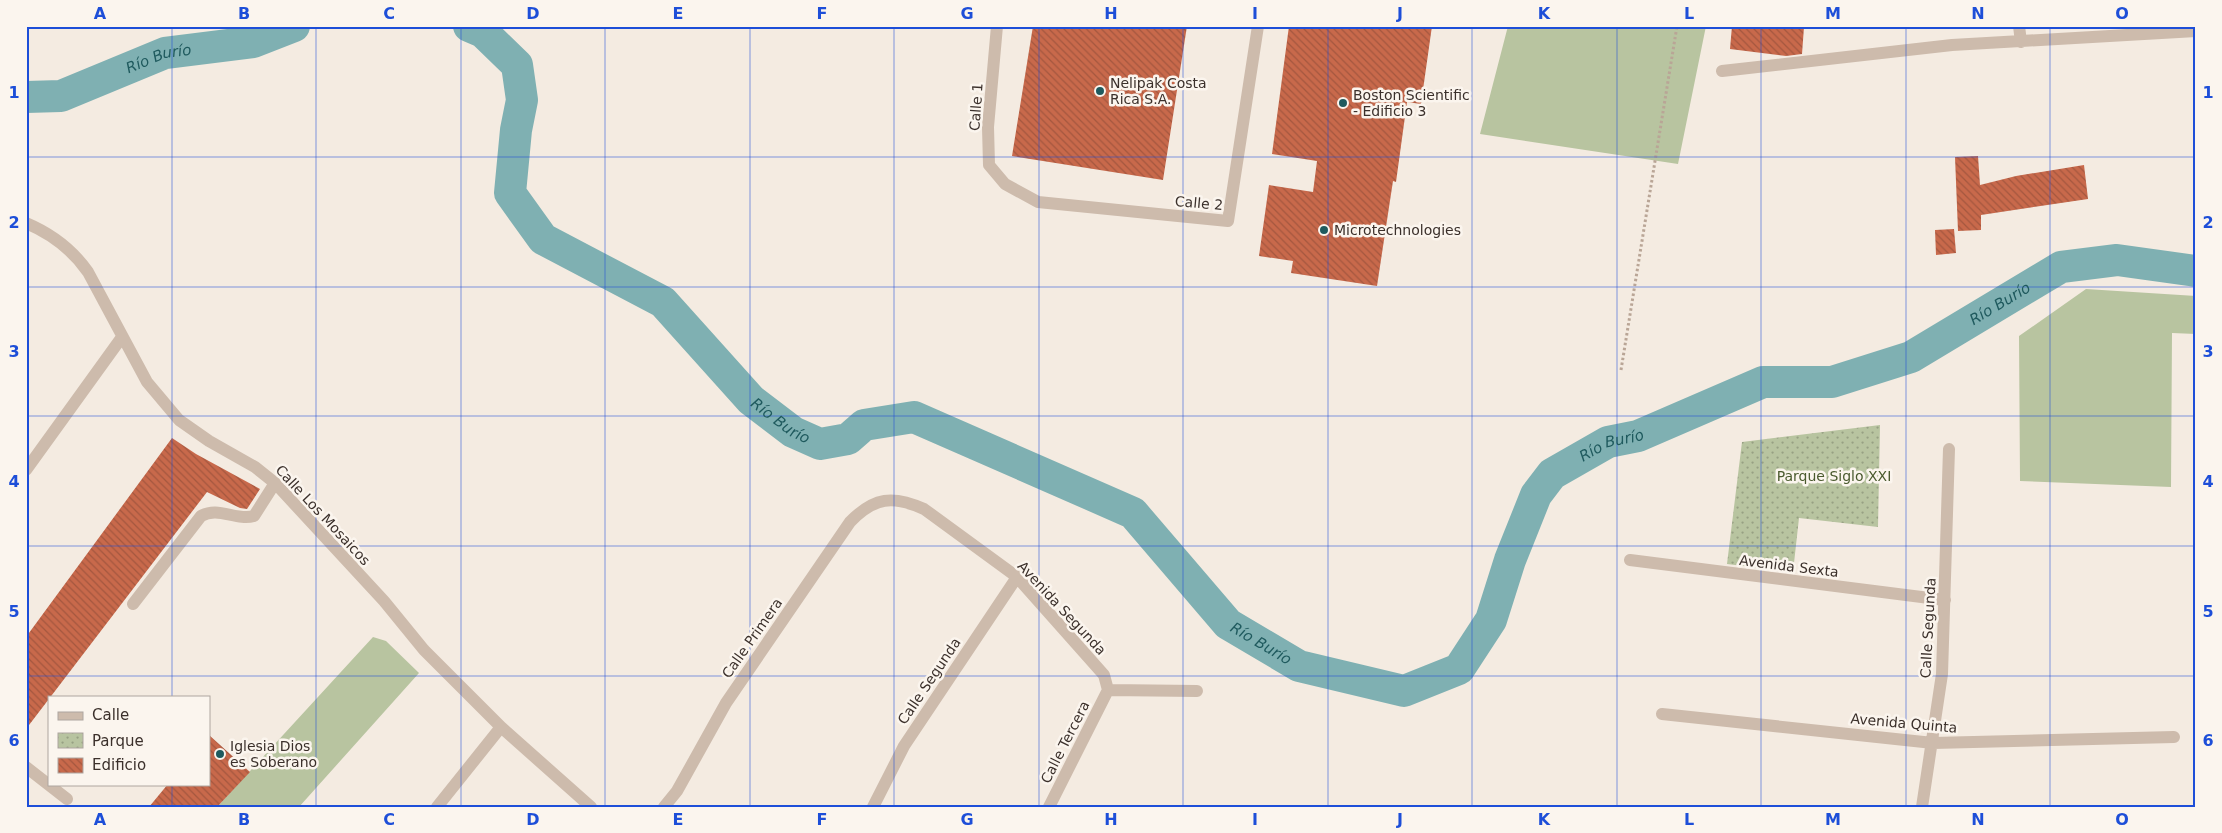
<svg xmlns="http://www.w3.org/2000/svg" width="2222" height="833" viewBox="0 0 2222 833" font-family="'DejaVu Sans',sans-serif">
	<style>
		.grass { fill: #b8c4a0 }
		.park { fill: url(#park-dots) }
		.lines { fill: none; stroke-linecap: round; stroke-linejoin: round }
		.river { stroke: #7fb0b2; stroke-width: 32 }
		.building { fill: url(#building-back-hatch) }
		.path { stroke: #b9a596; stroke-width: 3; stroke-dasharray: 2.5 2.5; stroke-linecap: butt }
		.minor { stroke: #cdbbac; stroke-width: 12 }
		.grid { fill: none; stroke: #1d4ed8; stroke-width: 1; stroke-opacity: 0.55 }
		.poi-dot { fill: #1f5a5e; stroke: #fbf5ee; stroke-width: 2 }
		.labels { text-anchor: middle; stroke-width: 5; stroke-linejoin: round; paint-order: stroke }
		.poi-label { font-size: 14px; fill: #3b302b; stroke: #fbf5ee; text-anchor: start }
		.street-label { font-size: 14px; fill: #3b302b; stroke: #fbf5ee }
		.park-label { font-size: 14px; fill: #4a5a2e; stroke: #fbf5ee }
		.water-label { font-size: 15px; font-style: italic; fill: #1f5a5e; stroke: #fbf5ee }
		.neatline { fill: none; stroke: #1d4ed8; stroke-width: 2 }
		.grid-label { font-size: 16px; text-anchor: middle; font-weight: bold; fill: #1d4ed8 }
	</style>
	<defs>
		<pattern id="park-dots" width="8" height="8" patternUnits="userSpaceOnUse" patternTransform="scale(1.25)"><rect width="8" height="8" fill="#b8c4a0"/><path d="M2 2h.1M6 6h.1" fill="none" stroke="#97a083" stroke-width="1.8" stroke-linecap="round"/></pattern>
		<pattern id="building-back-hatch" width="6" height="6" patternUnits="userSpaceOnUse" patternTransform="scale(1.25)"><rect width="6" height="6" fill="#c8694b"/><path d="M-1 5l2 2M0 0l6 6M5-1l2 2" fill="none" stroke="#a4573f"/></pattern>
	</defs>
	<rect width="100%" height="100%" fill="#f4ebe1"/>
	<path class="grass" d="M1508,26H1706L1678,164L1480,134Z
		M2086,289L2196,296V334L2172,333L2171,487L2020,481L2019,336Z
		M373,637L386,641L419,673L299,807H217Z"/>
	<path class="park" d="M1880,425L1878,527L1799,518L1793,572L1727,564L1742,442Z"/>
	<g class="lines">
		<g class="river">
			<path id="s1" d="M469,26L483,32L517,65L522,100L516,130L510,193L543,239L663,302L751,400L793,432L820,444L848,439L864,425L914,417L1133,513L1228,624L1299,666L1404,691L1459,669L1491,620L1510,560L1536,495L1552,474L1608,442L1638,436L1763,382H1832L1911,357L2061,267L2117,260L2196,271"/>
			<path id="s2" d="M26,97L61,96L165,53L253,42L294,26"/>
		</g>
	</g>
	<path class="building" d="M1033,26H1187L1163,180L1012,156Z
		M1289,26H1432L1421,104L1407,102L1396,182L1393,181L1377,286L1291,273L1293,261L1259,256L1269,185L1313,192L1317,161L1272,154Z
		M1732,26L1804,27L1802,54L1786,56L1730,49Z
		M1978,156L1980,185L2016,176L2084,165L2088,199L1981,215V230L1958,231L1955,157Z
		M1954,229L1956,253L1936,255L1935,230Z
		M172,438L196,454L260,489L247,509L240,508L207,492L26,729V637Z
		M209,735L250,772L217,807H149L168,784H209Z"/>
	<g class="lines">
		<path class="path" d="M1621,370L1677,26"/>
		<path class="minor" d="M997,26L988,127L989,165L1005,184L1038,202L1228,221L1258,26
			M2019,26L2021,42
			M1722,71L1952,45L2196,31
			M26,223C52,234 72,249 88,272L147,382L179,420L209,441L255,467L275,483L384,601L424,650L501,727L591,807
			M26,470L122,337
			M1630,560L1945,600
			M133,604L201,516C218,506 236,521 254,516L275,483
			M1108,690L1197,691
			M1662,714L1933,743L2174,737
			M26,767L67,799
			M437,807L501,727
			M664,807L677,791L726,703L850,522C874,497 893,495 924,509L1017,577L1104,675L1108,690
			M873,807L904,746L1017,577
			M1049,807L1108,690
			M1922,807L1942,674L1949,449"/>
	</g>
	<path class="grid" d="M172,26V697M316,26V807M461,26V807M605,26V807M750,26V807M894,26V807M1039,26V807M1183,26V807M1328,26V807M1472,26V807M1617,26V807M1761,26V807M1906,26V807M2050,26V807M26,157H2196M26,287H2196M26,416H2196M26,546H2196M26,676H2196M172,784V807"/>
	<g class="poi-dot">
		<circle cx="1100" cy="91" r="5"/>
		<circle cx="1343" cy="103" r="5"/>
		<circle cx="1324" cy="230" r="5"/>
		<circle cx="220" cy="754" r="5"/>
	</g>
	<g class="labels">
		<g class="poi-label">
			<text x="1110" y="88">Nelipak Costa<tspan x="1110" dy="16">Rica S.A.</tspan></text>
			<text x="1353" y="100">Boston Scientific<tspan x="1353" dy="16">- Edificio 3</tspan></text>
			<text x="1334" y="235">Microtechnologies</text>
			<text x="230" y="751">Iglesia Dios<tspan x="230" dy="16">es Soberano</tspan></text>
		</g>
		<g class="street-label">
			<text transform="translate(976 107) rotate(-86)" y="5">Calle 1</text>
			<text transform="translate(1199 203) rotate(5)" y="5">Calle 2</text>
			<text transform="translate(323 515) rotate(47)" y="5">Calle Los Mosaicos</text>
			<text transform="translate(1789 566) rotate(7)" y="5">Avenida Sexta</text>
			<text transform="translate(1062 608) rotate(47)" y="5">Avenida Segunda</text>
			<text transform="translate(1928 628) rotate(-87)" y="5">Calle Segunda</text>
			<text transform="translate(752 638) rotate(-55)" y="5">Calle Primera</text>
			<text transform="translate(929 681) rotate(-56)" y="5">Calle Segunda</text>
			<text transform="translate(1904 723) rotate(5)" y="5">Avenida Quinta</text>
			<text transform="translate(1065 742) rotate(-63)" y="5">Calle Tercera</text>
		</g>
		<g class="park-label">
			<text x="1834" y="481">Parque Siglo XXI</text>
		</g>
		<g class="water-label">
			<text dy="5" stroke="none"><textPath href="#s2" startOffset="140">Río Burío</textPath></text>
			<text dy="5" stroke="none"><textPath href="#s1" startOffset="2038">Río Burío</textPath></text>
			<text dy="5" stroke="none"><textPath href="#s1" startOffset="552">Río Burío</textPath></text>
			<text dy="5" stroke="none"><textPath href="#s1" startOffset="1618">Río Burío</textPath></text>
			<text dy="5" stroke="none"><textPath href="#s1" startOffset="1122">Río Burío</textPath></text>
		</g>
	</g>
	<rect width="2222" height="833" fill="none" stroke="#fbf5ee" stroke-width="55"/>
	<rect x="48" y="696" width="162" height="90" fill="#fbf5ee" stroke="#aea6a0"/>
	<rect x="58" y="712" width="25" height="8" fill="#cdbbac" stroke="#aea6a0"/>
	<text x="92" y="720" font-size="15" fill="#3b302b">Calle</text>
	<rect x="58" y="733" width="25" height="15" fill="url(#park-dots)" stroke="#aea6a0"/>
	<text x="92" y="746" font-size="15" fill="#3b302b">Parque</text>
	<rect x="58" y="758" width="25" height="15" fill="url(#building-back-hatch)" stroke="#aea6a0"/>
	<text x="92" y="770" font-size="15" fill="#3b302b">Edificio</text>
	<rect x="28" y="28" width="2166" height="778" class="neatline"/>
	<g class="grid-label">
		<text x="100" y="19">A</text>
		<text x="244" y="19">B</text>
		<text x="389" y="19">C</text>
		<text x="533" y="19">D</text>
		<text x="678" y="19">E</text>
		<text x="822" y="19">F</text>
		<text x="967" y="19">G</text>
		<text x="1111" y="19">H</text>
		<text x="1255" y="19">I</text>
		<text x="1400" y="19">J</text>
		<text x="1544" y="19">K</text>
		<text x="1689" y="19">L</text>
		<text x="1833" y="19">M</text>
		<text x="1978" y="19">N</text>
		<text x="2122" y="19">O</text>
		<text x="14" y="98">1</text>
		<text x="2208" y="98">1</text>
		<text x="14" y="228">2</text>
		<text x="2208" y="228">2</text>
		<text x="14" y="357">3</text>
		<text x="2208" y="357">3</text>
		<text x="14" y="487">4</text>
		<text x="2208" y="487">4</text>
		<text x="14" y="617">5</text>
		<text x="2208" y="617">5</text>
		<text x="14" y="746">6</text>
		<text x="2208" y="746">6</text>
		<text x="100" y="825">A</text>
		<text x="244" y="825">B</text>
		<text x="389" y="825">C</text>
		<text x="533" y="825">D</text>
		<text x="678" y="825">E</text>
		<text x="822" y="825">F</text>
		<text x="967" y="825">G</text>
		<text x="1111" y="825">H</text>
		<text x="1255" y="825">I</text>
		<text x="1400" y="825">J</text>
		<text x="1544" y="825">K</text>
		<text x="1689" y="825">L</text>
		<text x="1833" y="825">M</text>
		<text x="1978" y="825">N</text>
		<text x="2122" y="825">O</text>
	</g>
</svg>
